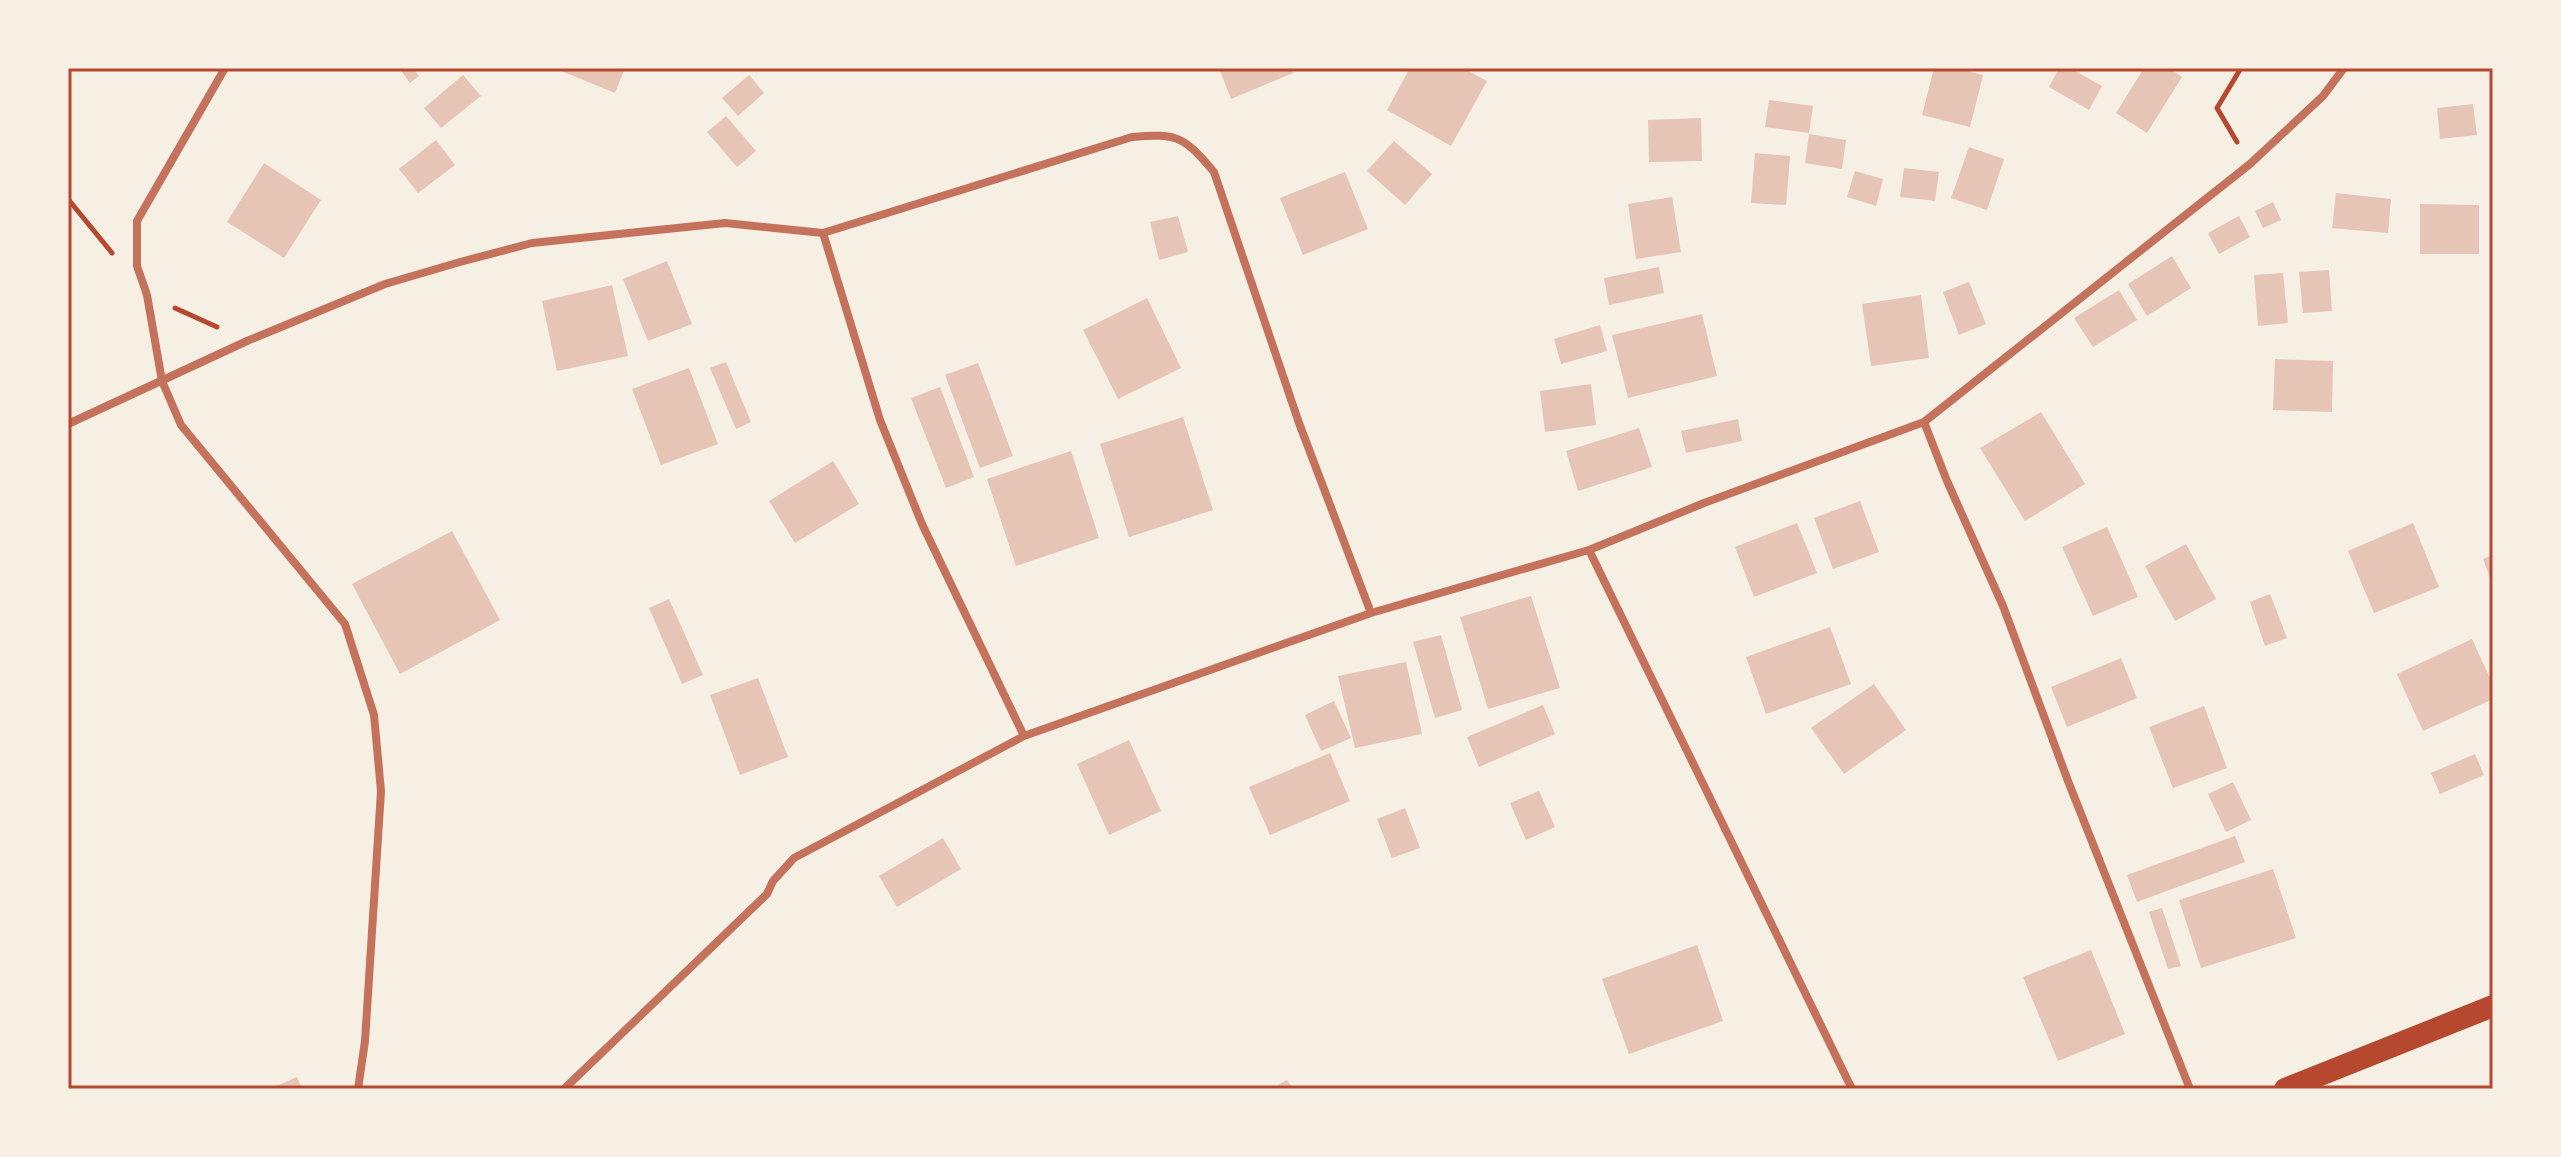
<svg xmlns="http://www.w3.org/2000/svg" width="2561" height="1157" viewBox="0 0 2561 1157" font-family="'DejaVu Sans',sans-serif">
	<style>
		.building { fill: #e6c5b7 }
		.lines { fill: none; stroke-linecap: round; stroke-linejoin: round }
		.path { stroke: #b5482f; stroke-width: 5 }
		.minor { stroke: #c5725c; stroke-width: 8 }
		.trunk { stroke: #b5482f; stroke-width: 22 }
		.neatline { fill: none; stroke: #b5482f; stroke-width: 3 }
	</style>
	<rect width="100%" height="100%" fill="#f6efe4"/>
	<path class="building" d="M399,68H413L419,76L410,83Z
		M554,68H625L615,93Z
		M1219,68H1291L1293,73L1231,99Z
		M1410,68H1463L1487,81L1451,146L1387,110Z
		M1934,68H1955L1983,75L1970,127L1922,115Z
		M2059,68H2070L2102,86L2089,110L2049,87Z
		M2144,68H2169L2182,77L2147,133L2116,113Z
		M463,75L481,96L441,128L424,108Z
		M749,75L764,93L738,116L722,98Z
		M1769,100L1813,106L1809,133L1765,127Z
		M2473,104L2477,135L2440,139L2437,108Z
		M726,116L756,151L737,167L707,132Z
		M1701,118L1702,161L1649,162L1648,120Z
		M1809,134L1846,140L1842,169L1805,163Z
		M436,140L455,165L418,193L399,169Z
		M1394,141L1432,174L1405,205L1367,171Z
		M1969,147L2004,159L1987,210L1951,198Z
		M1755,153L1790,156L1786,205L1751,203Z
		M264,163L321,200L284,258L227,222Z
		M1904,168L1939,172L1935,201L1900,197Z
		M1855,171L1883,179L1876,206L1847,197Z
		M1345,172L1368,229L1303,255L1280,198Z
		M2336,193L2391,199L2388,233L2332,228Z
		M1672,197L1681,252L1636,259L1628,204Z
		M2273,202L2281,220L2263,228L2255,211Z
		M2420,204L2479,205V254H2420Z
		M1178,216L1188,252L1159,260L1150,222Z
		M2239,216L2250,237L2219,254L2208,233Z
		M2172,256L2191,288L2147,316L2128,284Z
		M667,261L692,324L648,341L623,279Z
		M1659,267L1664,293L1609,305L1604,278Z
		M2329,270L2332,311L2303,313L2299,272Z
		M2283,273L2288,323L2258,326L2254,275Z
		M1969,282L1986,324L1959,335L1943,292Z
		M612,285L628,356L557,371L542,301Z
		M2119,290L2137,320L2093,347L2074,318Z
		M1921,295L1929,358L1871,366L1862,304Z
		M1147,298L1181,368L1118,399L1083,330Z
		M1702,314L1717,376L1628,398L1612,335Z
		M1600,325L1607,351L1561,364L1554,339Z
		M2275,359L2333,361L2332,412L2273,410Z
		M726,362L751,422L736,429L710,368Z
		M978,363L1013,456L980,468L945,375Z
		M689,368L718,444L661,465L632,389Z
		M1591,384L1596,425L1545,432L1540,391Z
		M940,387L974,477L946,488L911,398Z
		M2041,412L2085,484L2025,521L1980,448Z
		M1183,417L1213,510L1129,537L1100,444Z
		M1738,419L1742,441L1686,453L1681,431Z
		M1639,428L1652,467L1578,491L1566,451Z
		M1071,451L1099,538L1016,566L987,479Z
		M833,461L859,504L795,543L769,501Z
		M1860,501L1879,552L1833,569L1814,518Z
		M1797,523L1817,573L1754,597L1735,547Z
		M2413,523L2439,587L2374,613L2348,551Z
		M2107,527L2138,597L2093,616L2062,547Z
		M452,531L500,620L400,674L352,584Z
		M2186,544L2216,599L2175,621L2145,566Z
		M2493,555V586L2483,559Z
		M2270,594L2287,638L2265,646L2250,602Z
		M1531,596L1560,688L1488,709L1460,617Z
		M669,599L703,675L682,684L649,608Z
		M1830,627L1851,684L1766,714L1746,657Z
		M1441,635L1462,710L1435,718L1413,642Z
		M2472,639L2493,685V699L2423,731L2397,674Z
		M2121,658L2137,698L2067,727L2051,687Z
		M1406,662L1422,734L1355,748L1338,676Z
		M758,678L788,757L740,775L710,695Z
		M1874,684L1906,730L1844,774L1811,728Z
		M1334,701L1351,738L1321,751L1305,715Z
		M1543,705L1555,734L1479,767L1467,737Z
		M2204,706L2227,768L2173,788L2149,727Z
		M1129,740L1161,811L1109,835L1077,764Z
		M1330,753L1350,801L1270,835L1249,787Z
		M2475,754L2484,775L2440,794L2431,773Z
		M2233,782L2251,820L2226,832L2208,794Z
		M1539,791L1555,827L1526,840L1510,803Z
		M1405,808L1420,848L1392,858L1377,819Z
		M2235,836L2245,862L2137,902L2127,875Z
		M943,838L961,869L897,907L879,876Z
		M2273,869L2296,938L2201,968L2179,900Z
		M2162,908L2181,966L2168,969L2149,912Z
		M1697,945L1723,1021L1629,1054L1602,979Z
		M2091,950L2125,1034L2058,1061L2023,977Z
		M297,1077L302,1089H270Z
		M1287,1080L1293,1089H1271Z"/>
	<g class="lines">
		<path class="path" d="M2237,142L2217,108L2241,68
			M68,199L112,253
			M175,308L217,327"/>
		<path class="minor" d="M225,68L137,221V266L147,295L162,381L181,425L345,624L374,715L381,791L365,1041L358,1089
			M823,233L880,420L922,524L1024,736L1371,613
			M1924,422L2250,164L2323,96L2344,68
			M68,424L247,341L385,284L460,262L532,243L725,223L823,233L1132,137C1179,133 1184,137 1214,172L1299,423L1371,613L1589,550L1852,1089
			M1589,550L1704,503L1924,422L1947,481L2003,606L2068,781L2190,1089
			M564,1089L767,894L773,881L794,858L1024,736"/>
		<path class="trunk" d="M2285,1089L2493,1006"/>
	</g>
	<rect width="2561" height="1157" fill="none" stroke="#f6efe4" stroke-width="140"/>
	<rect x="70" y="70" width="2421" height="1017" class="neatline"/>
</svg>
